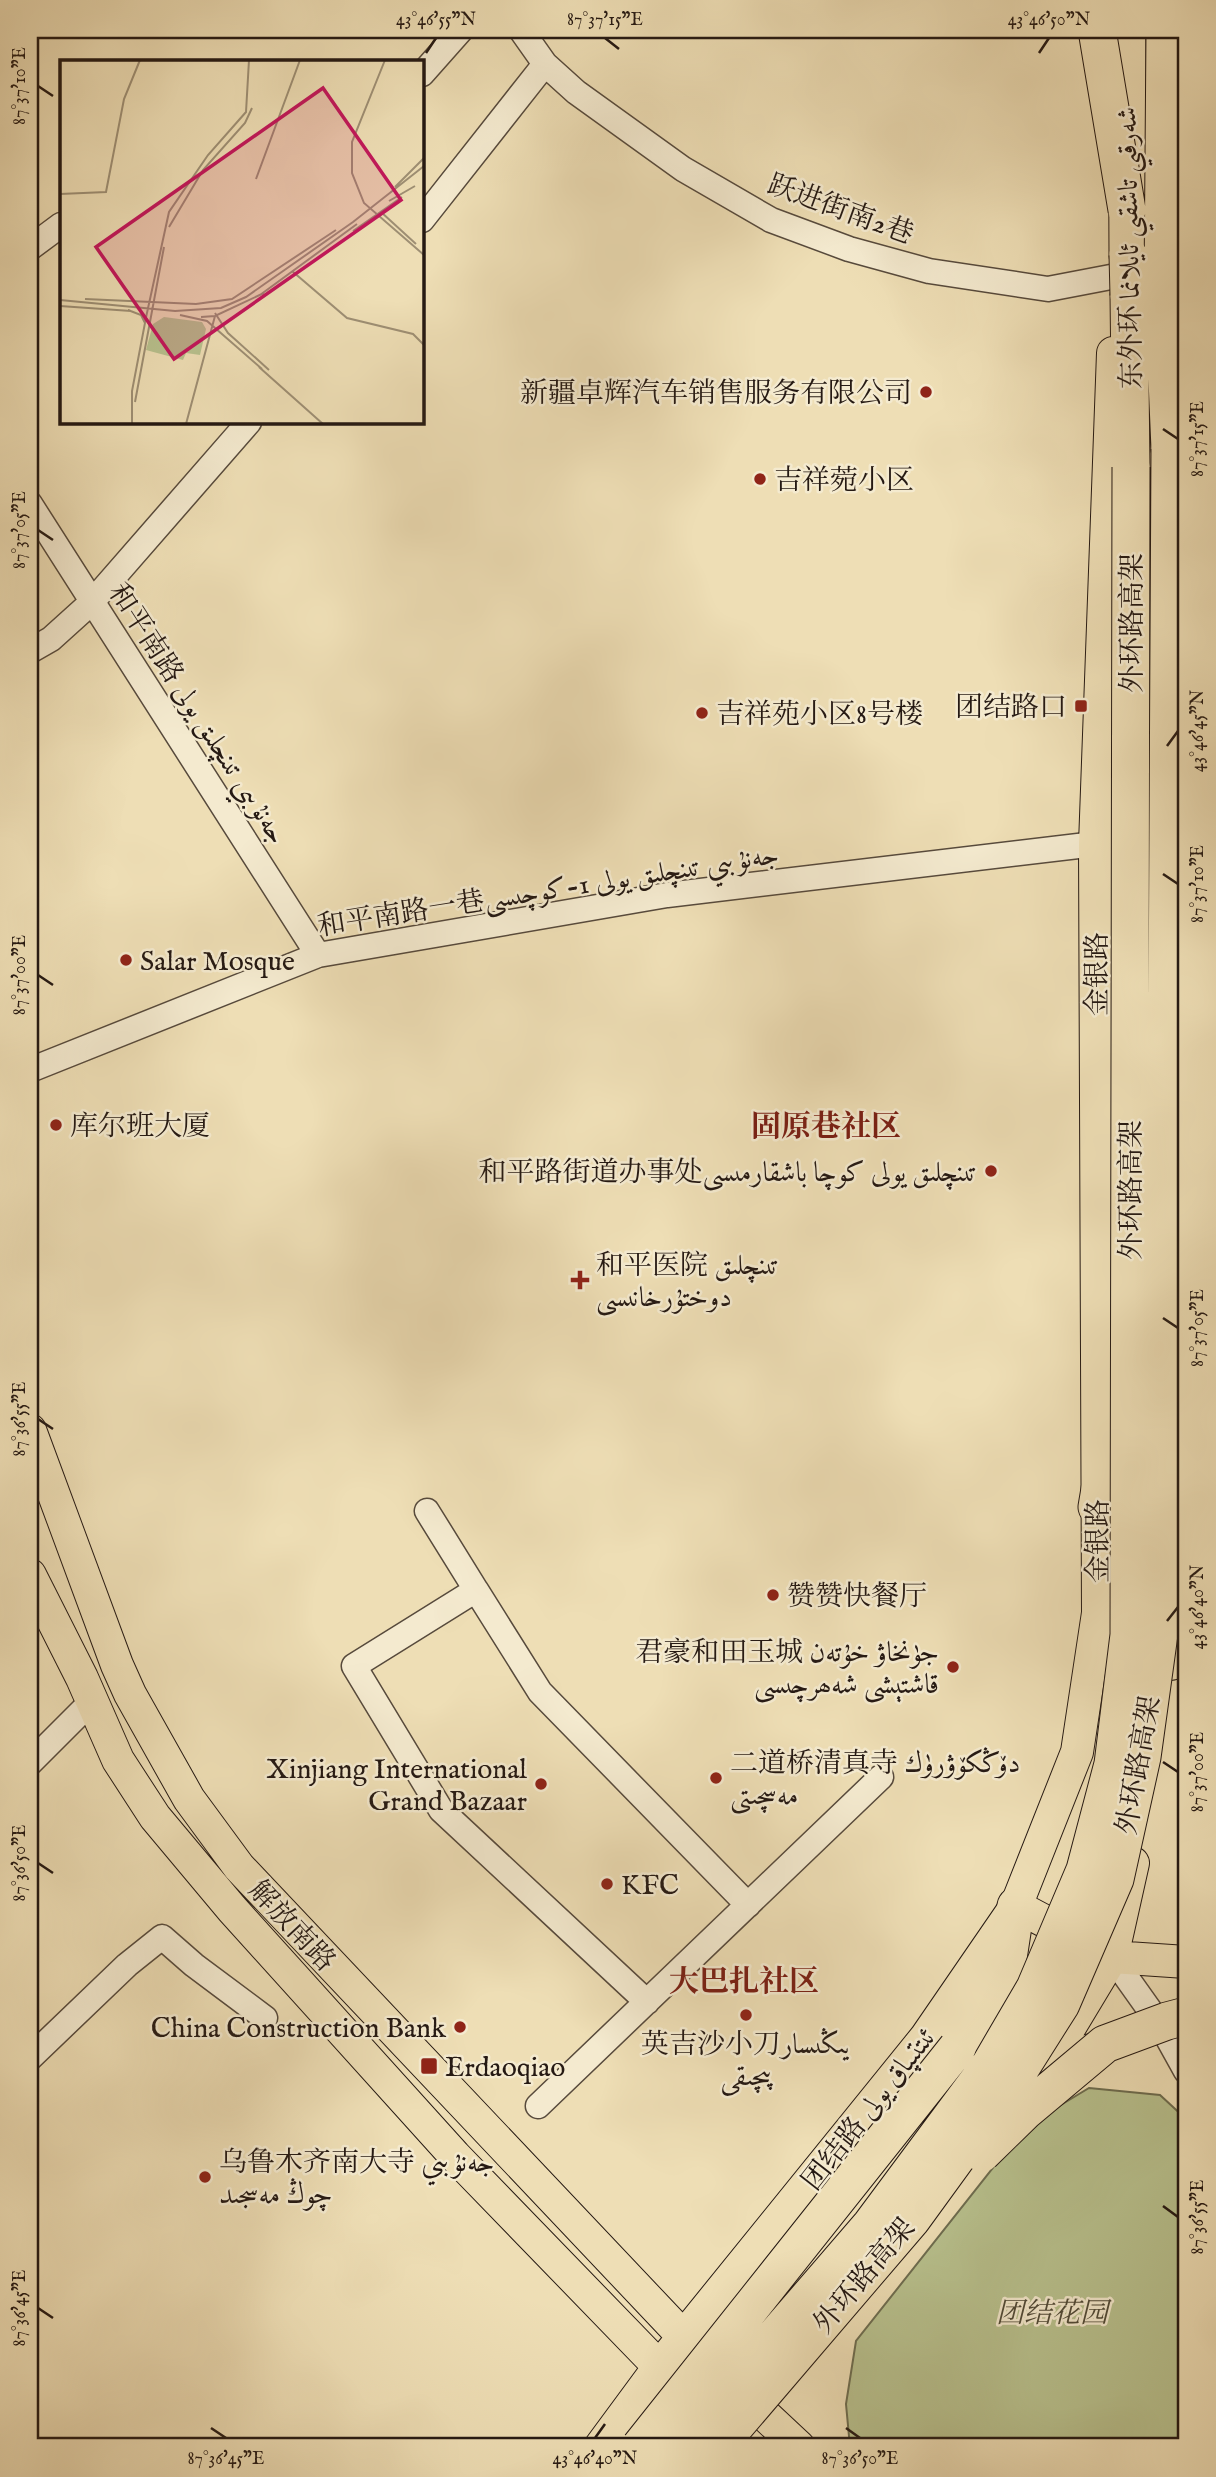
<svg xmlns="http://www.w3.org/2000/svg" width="1216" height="2477" viewBox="0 0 1216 2477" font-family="'IM FELL English',Amiri,'Noto Serif SC',serif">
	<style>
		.green { fill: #b8c18e; stroke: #6e6d50; stroke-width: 2 }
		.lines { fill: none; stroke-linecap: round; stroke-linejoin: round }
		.minor-casing { stroke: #574a3c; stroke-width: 27 }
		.major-casing { stroke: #251913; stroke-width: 34 }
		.highway-casing { stroke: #251913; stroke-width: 39 }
		.minor { stroke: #f4eacf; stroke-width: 24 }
		.major { stroke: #eedeb5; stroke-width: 32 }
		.highway { stroke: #eedeb5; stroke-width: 37 }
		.highway-bridge-casing { stroke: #251913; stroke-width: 39; stroke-linecap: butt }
		.highway-bridge { stroke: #eedeb5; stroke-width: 37 }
		.ticks { fill: none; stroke: #251913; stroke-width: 2.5 }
		.poi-dot { fill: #8f2418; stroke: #f4eacf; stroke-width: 2.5 }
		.labels { text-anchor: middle; stroke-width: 5; stroke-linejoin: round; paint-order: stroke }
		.street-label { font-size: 28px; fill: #251913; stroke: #f4eacf }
		.poi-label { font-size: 28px; fill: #251913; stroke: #f4eacf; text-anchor: start }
		.park-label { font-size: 28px; font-style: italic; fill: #514b38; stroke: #f4eacf }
		.neighbourhood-label { font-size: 30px; font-weight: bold; fill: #7a1f14; stroke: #f4eacf }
		.inset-road { fill: none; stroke: #9e8f74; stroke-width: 2 }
		.view { fill: #c2185b; fill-opacity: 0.15; stroke: #c2185b; stroke-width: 3.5 }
		.inset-edge { fill: none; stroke: #251913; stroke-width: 3.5 }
		.neatline { fill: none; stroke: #251913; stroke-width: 2.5 }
		.ticks-label { font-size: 18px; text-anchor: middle; fill: #251913 }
	</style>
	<rect width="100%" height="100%" fill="#eedeb5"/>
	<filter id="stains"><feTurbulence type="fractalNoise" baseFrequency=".00286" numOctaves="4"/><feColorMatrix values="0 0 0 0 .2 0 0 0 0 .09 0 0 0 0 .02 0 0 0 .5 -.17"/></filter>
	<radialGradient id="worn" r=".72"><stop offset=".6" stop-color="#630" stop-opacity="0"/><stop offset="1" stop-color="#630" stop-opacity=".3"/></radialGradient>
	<path class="green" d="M1089,2088L1160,2095L1186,2119V2447H850L846,2404L856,2341L1026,2126Z"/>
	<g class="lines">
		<g class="minor-casing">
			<path id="minor" d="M521,30L545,64L576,92L683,169L771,220L849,249L929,271L1048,289L1116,276L1186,258
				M422,74L461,30
				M422,220L545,64
				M30,248L61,225
				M30,504L318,955
				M30,651L51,639L92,602L249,422
				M30,1070L318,955L667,895L1095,844
				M427,1511L476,1590
				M30,1763L91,1702
				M1112,1957L1161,2026L1186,2071
				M647,2002L441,1810L354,1666L476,1590L540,1692L748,1905
				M30,2058L127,1965L162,1937L194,1965L265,2018
				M538,2106L881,1777"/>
		</g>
		<g class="major-casing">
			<path id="major" d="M30,1430L117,1665L130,1694L189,1799L239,1867L697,2351
				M30,1575L82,1678L118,1760L155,1817L232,1909L455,2156L672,2380
				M1171,1664L1186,1570
				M1016,1906L1112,1957L1186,1962
				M1047,2065L1112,1957L1133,1863
				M1010,2106L1047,2065L1094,2049
				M737,2389L799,2447
				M600,2447L659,2367L926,2037L1016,1906L1077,1752L1098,1613L1095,844L1113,353"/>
		</g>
		<g class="highway-casing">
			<path id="highway" d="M1127,30L1128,255
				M1163,286L1170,449L1175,481
				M1129,295L1131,467
				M1183,1294L1181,1367L1186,1448
				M1097,1507L1108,1442
				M957,2048L1007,1965L1016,1906"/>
		</g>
		<use href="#minor" class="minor"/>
		<use href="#major" class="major"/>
		<use href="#highway" class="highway"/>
		<g class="highway-bridge-casing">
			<path id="highway-bridge" d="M1097,30L1127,210
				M1128,255L1129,295
				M1163,286L1165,30
				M982,2153L1025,2111L1105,2044L1167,2021L1186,2016
				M640,2447L957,2048
				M680,2447L871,2225L990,2065L1035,1988L1085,1870L1113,1764L1129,1635L1131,467
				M717,2447L912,2219L1013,2080L1061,2004L1115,1879L1142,1757L1159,1634L1166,1205L1170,449"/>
		</g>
		<use href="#highway-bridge" class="highway-bridge"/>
	</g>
	<path class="ticks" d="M605,38L619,49M426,53L436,38M1039,53L1049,38M38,86L53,96M1163,429L1178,439M38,530L53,540M1167,746L1178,731M1163,874L1178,884M38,975L53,985M1163,1318L1178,1328M38,1419L53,1429M1167,1621L1178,1607M1163,1762L1178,1772M38,1863L53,1873M1163,2206L1178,2217M38,2308L53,2318M211,2428L226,2438M846,2428L860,2438M595,2438L605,2424"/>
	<g class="poi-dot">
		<circle cx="926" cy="392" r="7"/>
		<circle cx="760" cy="479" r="7"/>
		<rect x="1074" y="699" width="14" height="14" rx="3.5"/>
		<circle cx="702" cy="713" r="7"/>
		<circle cx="126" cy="960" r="7"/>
		<circle cx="56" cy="1125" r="7"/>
		<circle cx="991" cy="1171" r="7"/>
		<path d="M576.5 1269.5h7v7h7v7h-7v7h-7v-7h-7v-7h7z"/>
		<circle cx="773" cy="1595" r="7"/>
		<circle cx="953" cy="1667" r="7"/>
		<circle cx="716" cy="1778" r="7"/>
		<circle cx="541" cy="1784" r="7"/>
		<circle cx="607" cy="1884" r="7"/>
		<circle cx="746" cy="2015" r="7"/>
		<circle cx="460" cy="2027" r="7"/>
		<rect x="420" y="2057" width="18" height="18" rx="3.5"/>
		<circle cx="205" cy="2177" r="7"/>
	</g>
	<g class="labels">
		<g class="street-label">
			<text transform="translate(841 208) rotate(20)" y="10">跃进街南2巷</text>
			<text transform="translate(1128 248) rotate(-91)" y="10">东外环 شەرقىي تاشقىي ئايلانما</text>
			<text transform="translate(1131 623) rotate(-90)" y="10">外环路高架</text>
			<text transform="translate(199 713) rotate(57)" y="10">和平南路 جەنۇبىي تىنچلىق يولى</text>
			<text transform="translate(548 889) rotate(-9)" y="10">和平南路一巷جەنۇبىي تىنچلىق يولى 1-كوچىسى</text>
			<text transform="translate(1096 974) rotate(-90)" y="10">金银路</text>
			<text transform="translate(1130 1190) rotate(-90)" y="10">外环路高架</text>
			<text transform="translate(1097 1541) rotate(-90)" y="10">金银路</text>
			<text transform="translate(1137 1765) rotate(-80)" y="10">外环路高架</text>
			<text transform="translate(293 1925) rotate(47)" y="10">解放南路</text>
			<text transform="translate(868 2108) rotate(-52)" y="10">团结路 ئىتتىپاق يولى</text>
			<text transform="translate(863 2275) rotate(-50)" y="10">外环路高架</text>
		</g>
		<g class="poi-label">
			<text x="912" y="402" text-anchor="end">新疆卓辉汽车销售服务有限公司</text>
			<text x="774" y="489">吉祥菀小区</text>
			<text x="1067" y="716" text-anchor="end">团结路口</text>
			<text x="716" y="723">吉祥苑小区8号楼</text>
			<text x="140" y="970">Salar Mosque</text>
			<text x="70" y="1135">库尔班大厦</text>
			<text x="977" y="1181" text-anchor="end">和平路街道办事处تىنچلىق يولى كوچا باشقارمىسى</text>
			<text x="596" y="1274">和平医院 تىنچلىق<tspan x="596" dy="32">دوختۇرخانىسى</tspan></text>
			<text x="787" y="1605">赞赞快餐厅</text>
			<text x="939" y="1661" text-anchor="end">君豪和田玉城 جۈنخاۋ خۇتەن<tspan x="939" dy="32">قاشتېشى شەھرچىسى</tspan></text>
			<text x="730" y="1772">二道桥清真寺 دۆڭكۆۋرۈك<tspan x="730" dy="32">مەسچىتى</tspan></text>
			<text x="527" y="1778" text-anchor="end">Xinjiang International<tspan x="527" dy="32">Grand Bazaar</tspan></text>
			<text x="621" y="1894">KFC</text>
			<text x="446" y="2037" text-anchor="end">China Construction Bank</text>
			<text x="746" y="2053" text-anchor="middle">英吉沙小刀يىڭىسار<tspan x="746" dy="32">پىچىقى</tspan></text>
			<text x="445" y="2076">Erdaoqiao</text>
			<text x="219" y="2171">乌鲁木齐南大寺 جەنۇبىي<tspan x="219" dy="32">چوڭ مەسجىد</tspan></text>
		</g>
		<g class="park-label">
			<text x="1052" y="2322">团结花园</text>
		</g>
		<g class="neighbourhood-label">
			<text x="826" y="1136">固原巷社区</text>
			<text x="744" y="1991">大巴扎社区</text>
		</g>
	</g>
	<g transform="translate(60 60)">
		<rect width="364" height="364" fill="#eedeb5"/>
		<path d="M104,257L142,262L146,269L140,295L126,293L123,300L86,290L93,264Z" fill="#b8c18e"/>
		<path class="inset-road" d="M325,0L292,82V113L304,143L364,195M196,119L240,0M335,127L364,98M0,134L46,132L64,39L80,0M329,141L355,126M321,152L356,184M109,167L143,110L185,63L192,48M293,171L342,137M232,211L287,258L353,274L364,285M200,235L297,164M25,239L136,244L172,239L276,170M0,240L115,251L161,248L186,237L293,162L364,106M0,246L71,251M68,250L81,255L85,263L72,331V364M155,253L168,273L209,310M120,255L147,261L202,309M141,257L155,256L204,233M85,262L109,152L148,95L186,52L189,0M199,307L263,364M75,342L104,187M126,364L155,256"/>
		<path class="view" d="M263,28L341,140L114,299L36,187Z"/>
		<rect width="364" height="364" class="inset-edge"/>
	</g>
	<rect width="1216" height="2477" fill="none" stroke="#eedeb5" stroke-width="77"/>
	<rect x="38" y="38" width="1140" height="2400" class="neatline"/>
	<g class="ticks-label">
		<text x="436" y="25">43°46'55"N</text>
		<text x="605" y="25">87°37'15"E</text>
		<text x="1049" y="25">43°46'50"N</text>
		<text transform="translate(19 86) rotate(-90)" y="6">87°37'10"E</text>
		<text transform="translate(1197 439) rotate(-90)" y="6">87°37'15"E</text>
		<text transform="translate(19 530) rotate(-90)" y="6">87°37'05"E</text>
		<text transform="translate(1197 731) rotate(-90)" y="6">43°46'45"N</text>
		<text transform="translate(1197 884) rotate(-90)" y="6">87°37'10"E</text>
		<text transform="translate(19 975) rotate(-90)" y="6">87°37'00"E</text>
		<text transform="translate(1197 1328) rotate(-90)" y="6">87°37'05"E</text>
		<text transform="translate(19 1419) rotate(-90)" y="6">87°36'55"E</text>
		<text transform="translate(1197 1607) rotate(-90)" y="6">43°46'40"N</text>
		<text transform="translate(1197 1772) rotate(-90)" y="6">87°37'00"E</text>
		<text transform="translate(19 1863) rotate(-90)" y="6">87°36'50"E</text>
		<text transform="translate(1197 2217) rotate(-90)" y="6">87°36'55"E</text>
		<text transform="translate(19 2308) rotate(-90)" y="6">87°36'45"E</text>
		<text x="226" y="2464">87°36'45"E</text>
		<text x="595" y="2464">43°46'40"N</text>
		<text x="860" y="2464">87°36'50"E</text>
	</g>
	<rect width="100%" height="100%" filter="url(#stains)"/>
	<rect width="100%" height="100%" fill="url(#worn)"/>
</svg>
